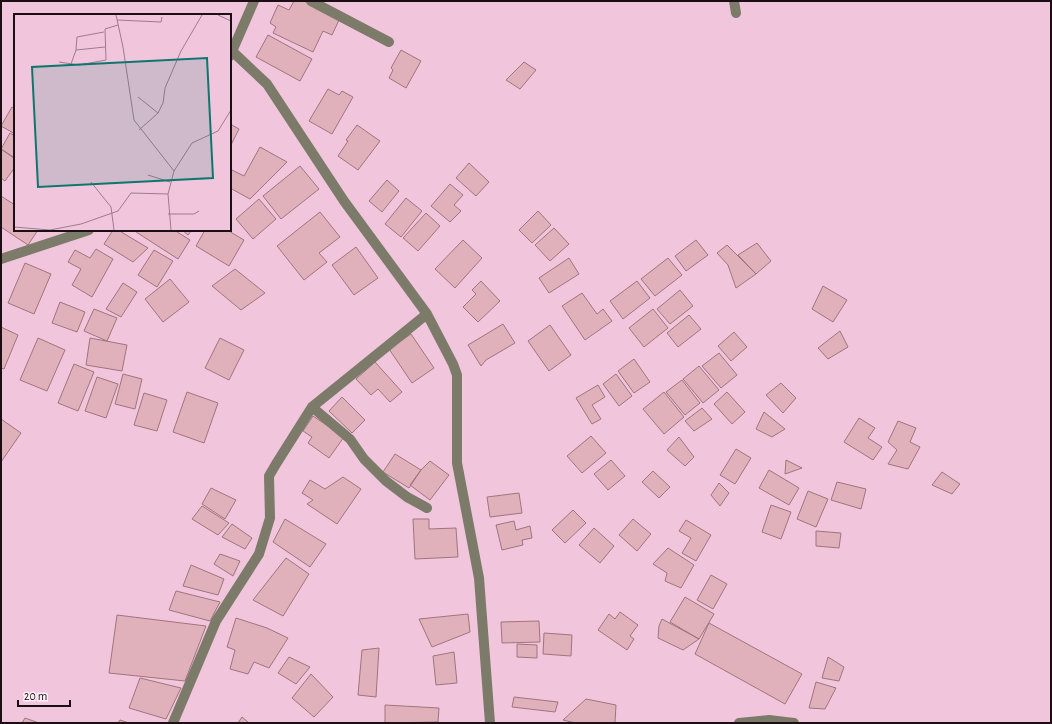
<svg xmlns="http://www.w3.org/2000/svg" width="1052" height="724" viewBox="0 0 1052 724" font-family="'Alegreya Sans',sans-serif">
	<style>
		.building { fill: #e0b1ba; stroke: #a0747d }
		.lines { fill: none; stroke-linecap: round; stroke-linejoin: round }
		.minor { stroke: #7c7b6a; stroke-width: 10 }
		.inset-road { fill: none; stroke: #9c7c8d; stroke-width: 1 }
		.view { fill: #0f766e; fill-opacity: 0.15; stroke: #0f766e; stroke-width: 2 }
		.inset-edge { fill: none; stroke: #1c0e15; stroke-width: 2 }
	</style>
	<rect width="100%" height="100%" fill="#f1c6dd"/>
	<path class="building" d="M294,1H304L340,18L332,35L323,31L313,52L273,33L276,27L270,23L278,5L289,10Z
		M268,35L312,59L300,81L256,57Z
		M401,50L421,61L406,88L389,78L393,70L391,68Z
		M524,62L536,70L520,89L506,80Z
		M328,89L339,95L342,91L353,97L332,134L309,121Z
		M12,107L15,109V134L1,126Z
		M230,124L239,129L230,147Z
		M357,125L380,141L358,170L338,156L348,141L346,140Z
		M10,133L15,136V158L1,149Z
		M260,147L287,162L250,199L230,188V174L232,170L244,176Z
		M1,149L15,159V167L5,181L1,178Z
		M469,163L489,182L476,196L456,178Z
		M300,166L319,189L281,219L263,196Z
		M387,180L399,191L382,212L369,201Z
		M450,184L463,195L454,205L461,211L450,222L431,206Z
		M1,196L15,205V230H38L28,245L1,227Z
		M406,198L422,211L401,237L385,224Z
		M259,199L276,219L253,239L236,219Z
		M538,211L551,225L532,243L519,230Z
		M320,212L340,237L319,253L327,262L304,280L277,246Z
		M426,213L440,226L418,251L403,238Z
		M554,228L569,244L550,261L535,245Z
		M113,230H118L148,248L133,262L104,244Z
		M133,230H174L190,240L178,259Z
		M182,230H192L188,235Z
		M205,230H227L244,240L229,266L196,246Z
		M463,240L482,258L455,288L435,269Z
		M696,240L708,255L686,271L675,256Z
		M757,243L771,261L756,274L738,255Z
		M727,245L756,274L736,288L728,265L717,253Z
		M356,247L378,278L354,295L332,265Z
		M96,249L113,259L92,297L72,285L81,269L68,262L75,250L90,258Z
		M154,250L173,261L157,287L138,275Z
		M569,258L579,274L549,293L539,278Z
		M668,258L682,275L655,296L641,279Z
		M25,263L51,274L34,314L8,303Z
		M235,269L265,293L241,310L212,286Z
		M170,279L189,302L163,322L145,299Z
		M481,281L500,301L478,322L463,307L476,294L472,290Z
		M637,281L650,298L623,319L610,301Z
		M123,283L137,292L121,317L106,309Z
		M823,286L847,300L833,322L812,309Z
		M680,290L693,306L670,324L657,309Z
		M582,293L597,314L603,309L612,321L585,340L562,306Z
		M60,302L85,312L77,332L52,323Z
		M94,309L117,318L107,341L84,331Z
		M653,309L668,328L644,347L629,328Z
		M689,315L701,329L678,347L667,333Z
		M503,324L515,343L486,360L481,366L468,345Z
		M550,325L571,355L549,371L528,341Z
		M1,327L18,335L4,369L1,368Z
		M840,331L848,347L828,359L818,348Z
		M734,332L747,347L731,361L718,346Z
		M411,334L434,368L412,383L389,349Z
		M38,338L65,350L47,391L20,380Z
		M90,338L127,345L122,371L86,365Z
		M220,338L244,350L229,380L205,368Z
		M719,353L737,375L721,388L702,366Z
		M634,359L650,382L634,393L618,371Z
		M375,362L402,392L390,402L378,389L371,395L356,379Z
		M74,364L94,372L78,411L58,403Z
		M699,366L719,390L703,403L683,379Z
		M123,374L142,379L135,409L115,404Z
		M616,374L632,396L619,406L603,384Z
		M97,377L118,384L106,418L85,411Z
		M682,380L700,403L685,415L666,392Z
		M781,383L796,398L783,413L766,395Z
		M598,385L605,397L592,405L601,419L592,424L576,398Z
		M187,392L218,403L204,443L173,432Z
		M664,392L684,417L664,434L643,409Z
		M727,392L745,412L732,424L714,404Z
		M144,393L167,400L157,431L134,425Z
		M342,397L365,420L352,433L329,411Z
		M702,408L712,419L694,431L685,421Z
		M764,412L785,429L772,437L756,429Z
		M313,416L344,437L329,458L308,443L312,437L303,431Z
		M859,418L875,428L868,438L882,447L873,460L844,442Z
		M1,419L21,433L1,462Z
		M898,421L916,428L910,442L920,447L908,469L888,464L897,450L888,442Z
		M591,436L606,453L582,473L567,456Z
		M679,437L694,457L685,466L667,450Z
		M736,449L751,458L735,484L720,475Z
		M395,454L421,470L409,488L383,472Z
		M611,460L625,476L608,490L594,474Z
		M786,460L802,468L785,474Z
		M430,461L449,475L430,500L410,485L421,470Z
		M769,470L799,488L789,505L759,488Z
		M653,471L670,487L659,498L642,482Z
		M942,472L960,484L952,494L932,485Z
		M343,477L361,489L337,524L307,504L313,500L302,493L310,480L325,489Z
		M837,482L866,489L861,509L831,500Z
		M719,483L729,493L720,506L711,495Z
		M211,488L236,500L225,519L202,504Z
		M808,491L828,499L816,527L797,519Z
		M519,493L522,513L490,517L487,497Z
		M771,505L791,512L781,539L762,532Z
		M202,506L229,523L218,535L192,519Z
		M573,510L586,523L565,543L552,530Z
		M285,519L326,544L310,567L273,542Z
		M413,519H429V529L456,528L458,557L415,559Z
		M633,519L651,534L637,551L619,535Z
		M686,520L711,535L696,561L682,553L691,538L679,531Z
		M514,521L516,530L530,526L532,538L522,540L523,545L502,550L496,525Z
		M232,524L252,538L245,549L222,537Z
		M594,528L614,546L600,563L579,545Z
		M816,531L841,533L839,548L816,546Z
		M668,548L694,565L681,588L665,581L667,573L653,564Z
		M220,554L240,561L233,576L214,564Z
		M286,558L309,574L283,616L253,600Z
		M191,565L224,579L218,595L183,586Z
		M711,575L727,584L713,609L697,600Z
		M176,591L220,602L210,621L169,610Z
		M685,597L714,614L699,639L670,622Z
		M620,612L638,625L630,636L634,639L627,650L598,630L609,614L615,619Z
		M468,614L470,632L432,647L419,619Z
		M117,615L206,626L185,681L109,673Z
		M236,618L267,628L288,638L269,668L254,662L248,674L230,669L235,650L227,647Z
		M662,619L699,639L683,650L658,638L659,626Z
		M539,621L540,642L502,643L501,622Z
		M709,623L802,674L785,704L695,654Z
		M544,633L572,635L571,656L543,654Z
		M517,644L537,645V658L517,657Z
		M379,648L376,697L358,695L362,650Z
		M454,652L457,683L436,685L433,656Z
		M289,657L310,667L296,684L278,673Z
		M828,657L844,667L839,681L822,678Z
		M311,674L333,697L314,717L292,698Z
		M140,678L181,688L166,719L129,708Z
		M816,682L836,688L825,709L809,708Z
		M514,697L558,702L555,712L512,707Z
		M586,699L616,705L615,723H576L563,720Z
		M385,705L439,708L438,722L385,723Z
		M242,717L249,723H238Z
		M25,718L39,723H22Z
		M120,720L129,723H118Z"/>
	<g class="lines">
		<path class="minor" d="M311,1L389,42
			M734,1L736,13
			M233,52L267,84L344,201L427,314L453,364L457,375V463L479,578L490,723
			M230,56L254,1
			M1,259L89,230
			M312,407L350,439L364,459L386,481L407,497L427,508
			M173,723L216,621L259,554L270,518L269,476L276,464L312,407L427,314
			M739,723L769,720L794,723"/>
	</g>
	<g transform="translate(14 14)">
		<rect width="217" height="217" fill="#f1c6dd"/>
		<path class="inset-road" d="M102,1L109,33L120,106L160,157M204,1L217,7M103,6L147,8L148,3M62,36L91,33M45,48L65,51L92,46L91,15L104,11M57,50L62,36L63,23L90,18M124,83L144,99M125,116L144,99L149,89L151,74L167,37L188,1M134,161L156,168M77,168L97,193L100,216M154,200H180L185,197M0,213L36,216L67,210L104,197L117,179L154,180M157,216L154,180L160,157L178,129L204,117L217,96"/>
		<path class="view" d="M193,44L199,164L24,173L18,53Z"/>
		<rect width="217" height="217" class="inset-edge"/>
	</g>
	<rect width="1052" height="724" fill="none" stroke="#1c0e15" stroke-width="4"/>
	<path d="M18 700v6h52v-6" fill="none" stroke="#1c0e15" stroke-width="2"/>
	<text x="24" y="700" font-size="12" fill="#1c0e15" stroke="#fff1f8" stroke-width="3" paint-order="stroke">20 m</text>
</svg>
